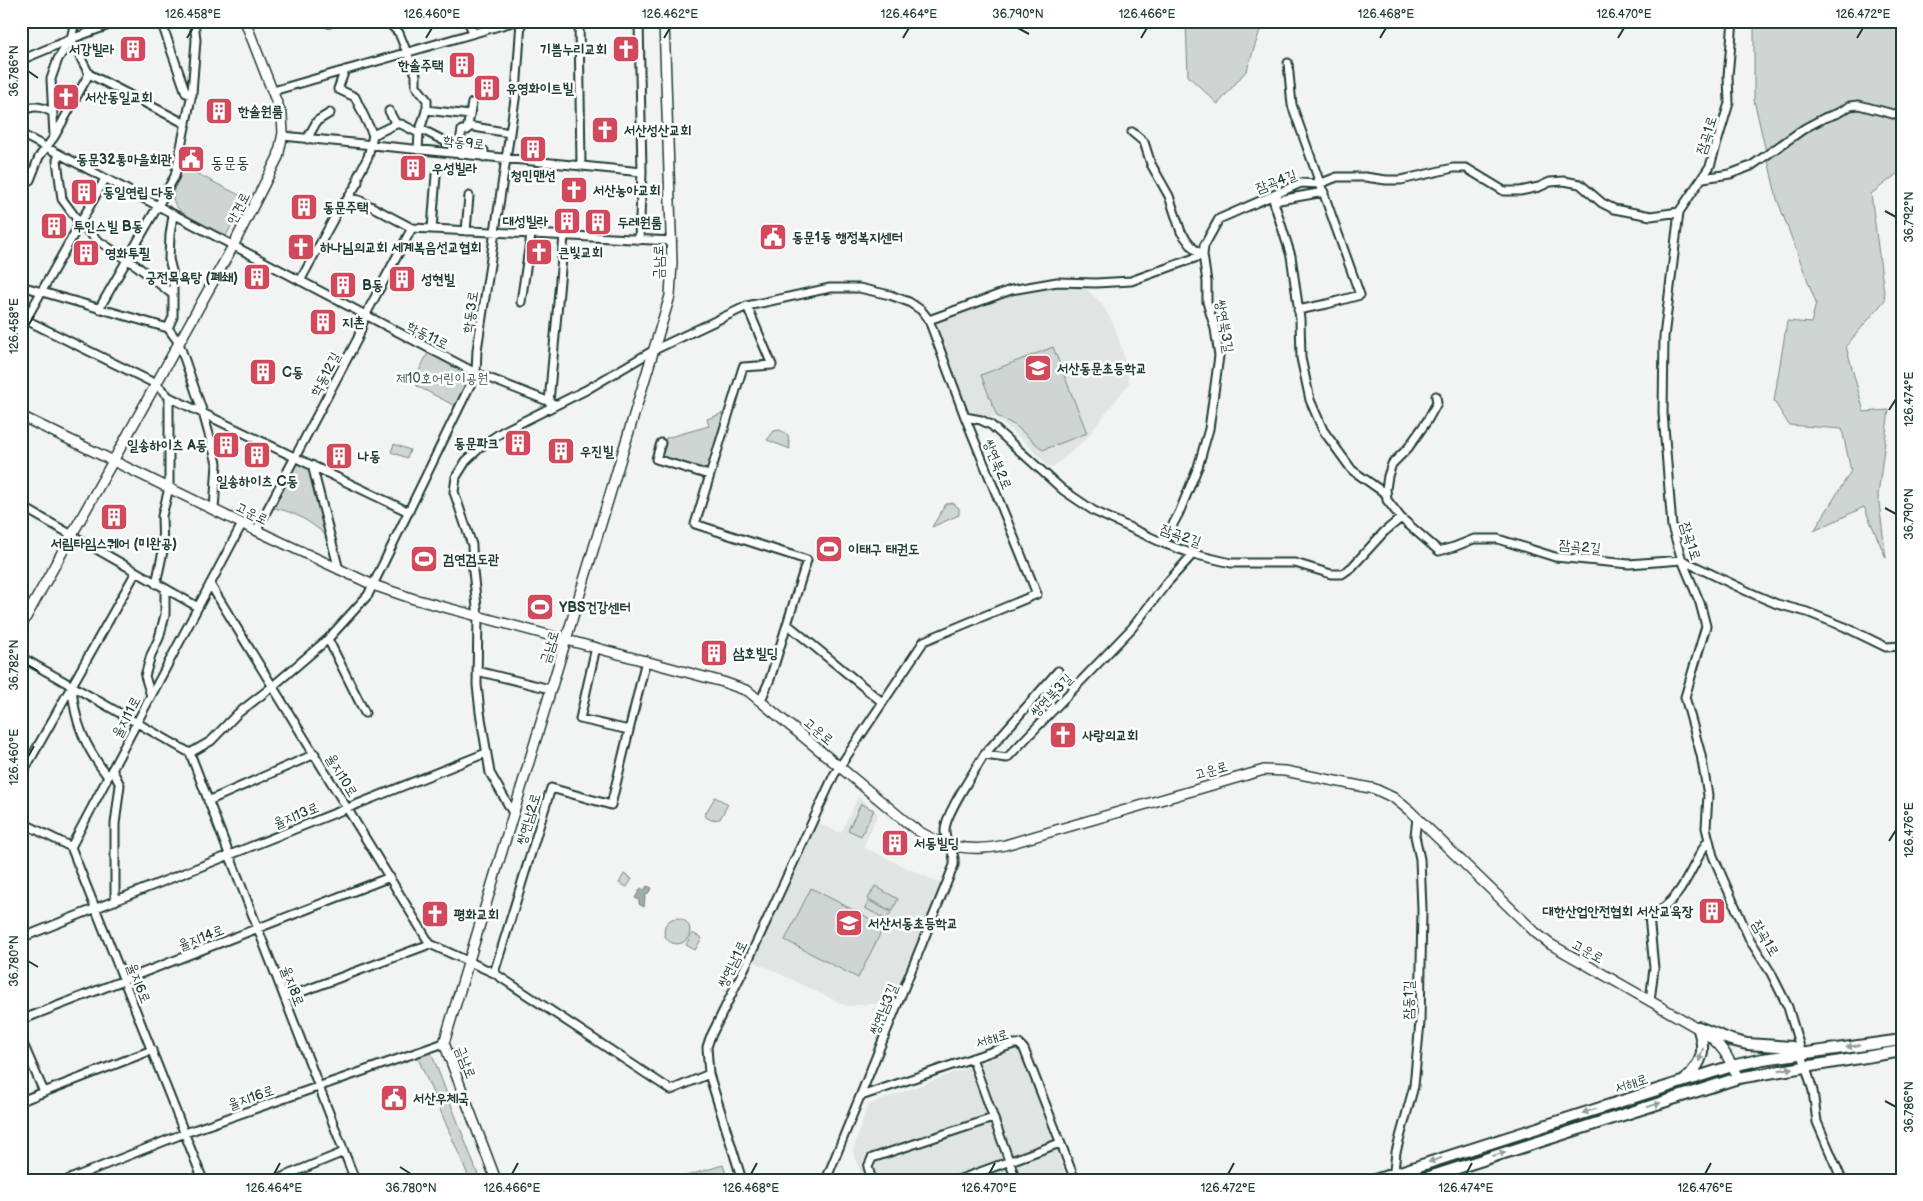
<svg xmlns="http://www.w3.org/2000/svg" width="1923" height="1201" viewBox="0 0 1923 1201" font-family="'Balsamiq Sans','Poor Story',sans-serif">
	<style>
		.built { fill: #e0e4e3 }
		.green { fill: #ced5d3; stroke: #768984 }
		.water { fill: #a1adaa; stroke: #6d807b }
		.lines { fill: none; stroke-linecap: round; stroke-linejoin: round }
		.minor-casing { stroke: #1f3d34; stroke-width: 11 }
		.tertiary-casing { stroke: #1f3d34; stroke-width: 12 }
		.secondary-casing { stroke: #1f3d34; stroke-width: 14 }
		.minor { stroke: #fff; stroke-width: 7 }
		.tertiary { stroke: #fff; stroke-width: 9 }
		.secondary { stroke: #fff; stroke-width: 10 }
		.oneway { fill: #8f9e9a }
		.ticks { fill: none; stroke: #1f3d34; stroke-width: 2 }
		.labels { text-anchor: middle; stroke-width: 5; stroke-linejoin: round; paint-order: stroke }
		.poi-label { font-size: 14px; font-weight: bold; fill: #1f3d34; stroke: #fff; text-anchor: start }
		.street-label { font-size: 14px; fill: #1f3d34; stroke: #fff }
		.park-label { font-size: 14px; fill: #425b54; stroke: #fff }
		.quarter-label { font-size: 16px; fill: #1f3d34; stroke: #fff }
		.neatline { fill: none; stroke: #1f3d34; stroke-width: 2 }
		.ticks-label { font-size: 12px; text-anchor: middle; fill: #1f3d34 }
	</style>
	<rect width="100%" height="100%" fill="#f2f3f3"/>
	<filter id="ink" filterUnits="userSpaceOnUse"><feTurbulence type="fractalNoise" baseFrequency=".02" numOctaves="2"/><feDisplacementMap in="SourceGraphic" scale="10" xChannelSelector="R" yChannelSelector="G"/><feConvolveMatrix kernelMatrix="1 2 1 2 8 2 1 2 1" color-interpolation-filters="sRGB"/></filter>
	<g filter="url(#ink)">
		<path class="built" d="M1056,285L1082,287L1089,291L1102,304L1114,325L1123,353L1129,383L1085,440L1051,469L1024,441L995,417L966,415L935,321L1009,293Z
			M858,797L878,814L863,847L943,885L893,1002L847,1006L753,961L817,823L841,833Z
			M1020,1048L1067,1180H863L853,1150L868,1105Z"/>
		<path class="green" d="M1186,21H1263L1247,70L1218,104L1188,76Z
			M1754,21H1902V170L1871,194L1885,300L1846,346L1864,412L1889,410L1878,495L1886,558L1864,507L1814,531L1851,471L1842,429L1789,425L1774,401L1787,321L1811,323L1816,303L1777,199L1754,100Z
			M188,169L245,198L226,236C212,228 173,215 173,197C173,190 177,180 179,173Z
			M1053,347L1087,433L1043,450L1016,426L997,416L981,375Z
			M429,351L474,374L457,407L417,386L415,379Z
			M726,412L709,468L703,471L663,459L661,454L666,438L709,426L707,419Z
			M780,430L788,435L790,449L767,440L774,431Z
			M394,444L410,450L407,458L391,452Z
			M296,464H302L308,467L326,535C310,522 293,510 272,508Z
			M953,503L959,508V515L932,527L946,504Z
			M715,797L728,804L720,819L711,820L704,816Z
			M861,804L874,810L861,836L848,830Z
			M624,874L632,879L627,887L619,883Z
			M875,886L898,899L892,911L868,899Z
			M811,888L884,926L858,978L785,940Z
			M869,901L891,912L887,920L865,908Z
			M664 931a13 13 0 1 1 26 0a13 13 0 1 1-26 0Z
			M692,933L702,938L695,950L686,945Z
			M431,1052L480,1180H470L417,1056Z
			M723,1165L728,1180H673Z"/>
		<path class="water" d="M647,886L652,888L645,897L644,907L639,904V900L635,898L641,888L644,890Z"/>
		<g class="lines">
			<g class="minor-casing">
				<path id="minor" d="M161,21L186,93L192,95
					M328,21L329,23
					M387,21L399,33L416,75V86L427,100V108L419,133L418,150
					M468,21L473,32
					M579,21L581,166
					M639,21L642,172L639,240
					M1733,21L1728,76L1729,103L1710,166L1679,212L1664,337L1663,413L1672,527L1682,560L1700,603L1706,626L1685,697L1701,755L1708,795L1706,828L1713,856L1750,940L1771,973L1788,1007L1813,1091L1817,1122L1842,1180
					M71,39L89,74L186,124
					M21,60L71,39L120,21
					M1288,63L1292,105L1360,295L1327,304L1298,310
					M345,70L338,89L355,97L373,135
					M273,91L516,21
					M426,110L470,115
					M21,111C34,105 40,106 52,112
					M389,111L396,124H401L419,133
					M468,126L510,133
					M421,129L458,148L484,151V157
					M1132,132L1144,142L1151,164L1169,196L1181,232L1194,249L1203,255
					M21,134L476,373L555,404
					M54,136L51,79L58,59L71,39L75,21
					M283,136L642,172
					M307,139L317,121L330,113
					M458,152L462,130H467L472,103
					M59,155L57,160L62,199L82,226L97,240L137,266L172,294
					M1703,178L1730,174L1751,166L1805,128L1824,118L1838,113L1850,106L1859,105L1893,114L1902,113
					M30,180L39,157L54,137L89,74
					M1272,196L1291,256L1300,319L1301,358L1310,400L1323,430L1352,470L1386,494
					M346,201L358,182V176L368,157L373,135L396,124
					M1274,201L1324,192
					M432,229L436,175
					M466,231L469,196
					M300,281L340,207C345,200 353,197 361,201L412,228L672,241
					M21,286L168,328
					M521,302L531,235
					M747,306L772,365L743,367L695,524L807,560L770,679L761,700
					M99,309L175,176L192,93L196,40L194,21
					M26,320L156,384L169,397L409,512
					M929,320L1011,290L1057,282L1096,283L1131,281L1203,255
					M21,328L105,179
					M168,328L179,343L203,413L217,463L214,510
					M168,328L173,317V275L169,259L170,235L173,215
					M549,402L564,236
					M965,417L981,420L991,425L1063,490L1094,511L1163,543L1193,554L1231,563H1295L1331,574H1342L1352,567L1384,532L1401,518L1439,551L1454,547L1474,539H1498L1555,557L1629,564L1682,560L1749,592L1777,604L1807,612L1845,627L1886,647L1902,646
					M661,443L656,459L709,475
					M312,465L339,570
					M21,506L198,607
					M1401,518L1387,500L1386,489L1388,476L1392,464L1408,448L1427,421L1437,403L1436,396
					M256,531L358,338L365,316L412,228
					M1163,543L1179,513L1198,467L1209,429L1219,356L1215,329L1207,302V282L1203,255L1204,246L1219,219L1301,183L1319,184L1337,177H1365L1386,180H1401L1453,168H1466L1504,191H1520L1539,187L1550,182L1564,181L1580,184L1602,203L1614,209L1651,216L1679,212
					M156,584L163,551L162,516L169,488V397
					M210,584L430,944L494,973L671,1090L709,1074
					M787,624L882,702
					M328,639L365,713
					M596,647L580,719L629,730
					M21,657L190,753L355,1180
					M477,671L550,689
					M72,686C74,723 86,748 108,777
					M151,696L145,676L151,655L159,638L165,615V589
					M190,753L211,741L237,714L273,686L328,639L368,595L476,373L477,350L516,93L521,21
					M984,755L1058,671
					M112,769L120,785L115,824V901
					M21,776L136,572
					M208,801L315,754
					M513,813L490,773L480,712L477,685L478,616L473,571L472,545L454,492L456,477L466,461L484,444L502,432L586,390L654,350L747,306L830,288H859L890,295L909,302L921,310L929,320L965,417L1037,594L924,641L834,775L746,965L710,1038L707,1047L709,1074L742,1180
					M21,822L71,847L203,1180
					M71,847L242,524
					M21,938L486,753
					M494,973L551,788L611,805L646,660
					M285,998L430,944
					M1650,1001L1654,968L1649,916C1683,902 1690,867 1709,839
					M21,1020L390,877
					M21,1039L44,1092
					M972,1058L1016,1180
					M861,1096L1014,1044H1019L1024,1049L1075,1180
					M21,1101L152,1050
					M67,1180L185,1133L444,1043
					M275,1180L344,1152
					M826,1180L954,865C956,851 945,844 945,831C944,815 975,771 984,755L1007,758L1132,628L1166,584L1193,554
					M872,1180L868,1167L872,1158L993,1118
					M958,1180L1060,1143
					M1393,1180L1396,1152L1414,1086L1420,1022L1422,909L1420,859L1415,836L1417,818"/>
			</g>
			<g class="tertiary-casing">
				<path id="tertiary" d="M21,416L251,528L373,585L414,599L723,682L748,691L911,826C940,847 970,853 1005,845L1264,770L1285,771L1375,789L1394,798L1410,811L1536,933L1550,944L1701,1030C1722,1044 1728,1056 1738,1078
					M21,626L233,246L278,157L283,133L282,116L245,21
					M496,1180L444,1043L670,296L672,262L664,21"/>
			</g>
			<g class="secondary-casing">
				<path id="secondary" d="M1698,1027L1731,1040L1747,1044L1792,1047L1801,1053
					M1686,1079C1703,1062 1706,1050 1698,1027
					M1375,1180L1732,1066L1763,1059L1902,1040
					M1420,1180L1738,1078L1902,1051"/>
			</g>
			<use href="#minor" class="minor"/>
			<use href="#tertiary" class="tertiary"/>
			<use href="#secondary" class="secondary"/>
		</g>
		<defs><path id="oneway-solid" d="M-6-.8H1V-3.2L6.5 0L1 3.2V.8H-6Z" transform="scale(1.25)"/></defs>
		<g class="oneway">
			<use href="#oneway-solid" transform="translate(1853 1046) rotate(172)"/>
			<use href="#oneway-solid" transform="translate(1701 1055) rotate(107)"/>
			<use href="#oneway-solid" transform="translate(1786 1069) rotate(-10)"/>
			<use href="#oneway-solid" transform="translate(1654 1105) rotate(-18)"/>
			<use href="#oneway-solid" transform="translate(1589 1111) rotate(162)"/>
			<use href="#oneway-solid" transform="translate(1499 1154) rotate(-18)"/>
			<use href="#oneway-solid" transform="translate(1435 1160) rotate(162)"/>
		</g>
	</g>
	<path class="ticks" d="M1018,28L1029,34M187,38L193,28M426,38L432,28M664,38L670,28M903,38L909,28M1141,38L1147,28M1380,38L1386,28M1618,38L1624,28M1857,38L1863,28M28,71L38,78M1885,211L1896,217M28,326L34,316M1889,410L1896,399M1885,508L1896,514M28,665L38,671M28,757L34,746M1889,841L1896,830M28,961L38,967M1885,1101L1896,1107M400,1167L411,1174M274,1174L280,1163M512,1174L518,1163M751,1174L757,1163M989,1174L995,1163M1228,1174L1234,1163M1466,1174L1472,1163M1705,1174L1711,1163"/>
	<defs>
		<g id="building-square" transform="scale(1.4375)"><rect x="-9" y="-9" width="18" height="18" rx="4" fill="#d1495b" stroke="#fff"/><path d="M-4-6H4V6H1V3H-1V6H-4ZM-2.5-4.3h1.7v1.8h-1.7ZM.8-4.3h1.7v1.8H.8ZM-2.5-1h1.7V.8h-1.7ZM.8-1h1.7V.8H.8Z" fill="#fff"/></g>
		<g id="church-square" transform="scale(1.4375)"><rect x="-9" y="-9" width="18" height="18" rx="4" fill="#d1495b" stroke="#fff"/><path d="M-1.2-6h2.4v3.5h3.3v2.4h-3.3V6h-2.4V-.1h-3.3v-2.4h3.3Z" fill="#fff"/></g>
		<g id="civic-square" transform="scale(1.4375)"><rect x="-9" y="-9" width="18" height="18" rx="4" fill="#d1495b" stroke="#fff"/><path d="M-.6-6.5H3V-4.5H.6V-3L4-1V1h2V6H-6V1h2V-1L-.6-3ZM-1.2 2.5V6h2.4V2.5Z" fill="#fff"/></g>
		<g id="school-square" transform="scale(1.4375)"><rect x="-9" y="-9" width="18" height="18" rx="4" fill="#d1495b" stroke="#fff"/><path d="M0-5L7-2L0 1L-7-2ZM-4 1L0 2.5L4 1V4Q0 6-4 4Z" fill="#fff"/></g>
		<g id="stadium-square" transform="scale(1.4375)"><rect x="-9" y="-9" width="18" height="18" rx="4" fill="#d1495b" stroke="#fff"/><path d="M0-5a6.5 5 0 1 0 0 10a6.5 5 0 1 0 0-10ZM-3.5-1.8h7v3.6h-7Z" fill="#fff"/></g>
	</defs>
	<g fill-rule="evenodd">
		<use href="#building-square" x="133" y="49"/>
		<use href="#church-square" x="626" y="49"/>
		<use href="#building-square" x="462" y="65"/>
		<use href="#building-square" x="487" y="88"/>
		<use href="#church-square" x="66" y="97"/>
		<use href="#building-square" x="219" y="111"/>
		<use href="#church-square" x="605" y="130"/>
		<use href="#building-square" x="533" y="149"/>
		<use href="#civic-square" x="191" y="159"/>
		<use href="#building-square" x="413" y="168"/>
		<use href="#church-square" x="574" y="190"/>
		<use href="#building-square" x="84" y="192"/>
		<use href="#building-square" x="304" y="207"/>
		<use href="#building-square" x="567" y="221"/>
		<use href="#building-square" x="598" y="222"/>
		<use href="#building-square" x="54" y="226"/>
		<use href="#civic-square" x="773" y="237"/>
		<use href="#church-square" x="301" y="247"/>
		<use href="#church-square" x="539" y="252"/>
		<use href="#building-square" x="86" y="253"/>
		<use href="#building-square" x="257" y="277"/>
		<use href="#building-square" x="402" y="279"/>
		<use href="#building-square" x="343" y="285"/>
		<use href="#building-square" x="323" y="322"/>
		<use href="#school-square" x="1038" y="368"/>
		<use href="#building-square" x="263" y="372"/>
		<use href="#building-square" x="518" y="443"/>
		<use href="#building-square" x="226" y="445"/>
		<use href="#building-square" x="561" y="451"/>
		<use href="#building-square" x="257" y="455"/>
		<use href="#building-square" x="339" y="456"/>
		<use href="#building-square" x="114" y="517"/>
		<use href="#stadium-square" x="829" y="549"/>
		<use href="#stadium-square" x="424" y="559"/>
		<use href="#stadium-square" x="540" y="607"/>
		<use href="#building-square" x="714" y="653"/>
		<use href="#church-square" x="1063" y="735"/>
		<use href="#building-square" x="895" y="843"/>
		<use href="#building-square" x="1712" y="911"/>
		<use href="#church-square" x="435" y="914"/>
		<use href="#school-square" x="849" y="923"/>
		<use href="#civic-square" x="394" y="1098"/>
	</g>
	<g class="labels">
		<g class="poi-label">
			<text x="114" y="54" text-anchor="end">서강빌라</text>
			<text x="607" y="54" text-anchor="end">기쁨누리교회</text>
			<text x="443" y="70" text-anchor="end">한솔주택</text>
			<text x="506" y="93">유영화이트빌</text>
			<text x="85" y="102">서산동일교회</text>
			<text x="238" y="116">한솔원룸</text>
			<text x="624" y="135">서산성산교회</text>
			<text x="172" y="164" text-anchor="end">동문32통마을회관</text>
			<text x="432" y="173">우성빌라</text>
			<text x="533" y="180" text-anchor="middle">청민맨션</text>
			<text x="593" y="195">서산농아교회</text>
			<text x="103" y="197">동일연립 다동</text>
			<text x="323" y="212">동문주택</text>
			<text x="548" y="226" text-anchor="end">대성빌라</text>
			<text x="617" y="227">두레원룸</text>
			<text x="73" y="231">투인스빌 B동</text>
			<text x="792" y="242">동문1동 행정복지센터</text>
			<text x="320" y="252">하나님의교회 세계복음선교협회</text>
			<text x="558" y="257">큰빛교회</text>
			<text x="105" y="258">영화투필</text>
			<text x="238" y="282" text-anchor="end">궁전목욕탕 (폐쇄)</text>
			<text x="421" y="284">성현빌</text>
			<text x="362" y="290">B동</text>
			<text x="342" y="327">지촌</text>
			<text x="1057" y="373">서산동문초등학교</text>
			<text x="282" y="377">C동</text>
			<text x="499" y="448" text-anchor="end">동문파크</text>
			<text x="207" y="450" text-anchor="end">일송하이츠 A동</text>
			<text x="580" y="456">우진빌</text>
			<text x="358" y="461">나동</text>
			<text x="257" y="486" text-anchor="middle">일송하이츠 C동</text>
			<text x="114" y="548" text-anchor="middle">서림타임스퀘어 (미완공)</text>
			<text x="848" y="554">이태구 태권도</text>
			<text x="443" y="564">검연검도관</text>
			<text x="559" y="612">YBS건강센터</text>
			<text x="733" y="658">삼호빌딩</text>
			<text x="1082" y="740">사랑의교회</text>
			<text x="914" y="848">서동빌딩</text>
			<text x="1693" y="916" text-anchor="end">대한산업안전협회 서산교육장</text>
			<text x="454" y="919">평화교회</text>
			<text x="868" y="928">서산서동초등학교</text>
			<text x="413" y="1103">서산우체국</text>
		</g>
		<g class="street-label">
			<text transform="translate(1706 135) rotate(-72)" y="5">잠곡1로</text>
			<text transform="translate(464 142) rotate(6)" y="5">학동9로</text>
			<text transform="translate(1276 181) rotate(-20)" y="5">잠곡4길</text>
			<text transform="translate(238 208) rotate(-63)" y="5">안견로</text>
			<text transform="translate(658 262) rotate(-90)" y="5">금남로</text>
			<text transform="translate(470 312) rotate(-82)" y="5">학동3로</text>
			<text transform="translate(1225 326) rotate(81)" y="5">쌍연북3길</text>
			<text transform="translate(428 335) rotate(27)" y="5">학동11로</text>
			<text transform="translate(325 374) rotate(-62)" y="5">학동12길</text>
			<text transform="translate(998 464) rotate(68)" y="5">쌍연북2로</text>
			<text transform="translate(252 513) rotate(26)" y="5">고운로</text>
			<text transform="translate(1181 535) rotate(20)" y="5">잠곡2길</text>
			<text transform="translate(1691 541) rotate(73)" y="5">잠곡1로</text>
			<text transform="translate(1580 546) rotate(6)" y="5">잠곡2길</text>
			<text transform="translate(549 647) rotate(-73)" y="5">금남로</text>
			<text transform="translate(1051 695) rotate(-46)" y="5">쌍연북3길</text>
			<text transform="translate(126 717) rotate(-62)" y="5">율지11로</text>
			<text transform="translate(819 731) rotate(40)" y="5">고운로</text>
			<text transform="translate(1211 770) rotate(-16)" y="5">고운로</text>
			<text transform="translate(342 775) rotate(59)" y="5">율지10로</text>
			<text transform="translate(296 815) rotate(-22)" y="5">율지13로</text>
			<text transform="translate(528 819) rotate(-73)" y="5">쌍연남2로</text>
			<text transform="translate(201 937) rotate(-21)" y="5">율지14로</text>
			<text transform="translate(1766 938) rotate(60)" y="5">잠곡1로</text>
			<text transform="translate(1588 951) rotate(29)" y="5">고운로</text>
			<text transform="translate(732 964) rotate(-64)" y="5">쌍연남1로</text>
			<text transform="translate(139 983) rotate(68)" y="5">율지6로</text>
			<text transform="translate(293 986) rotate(69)" y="5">율지8로</text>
			<text transform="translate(1408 1000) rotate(-89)" y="5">잠동1길</text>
			<text transform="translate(883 1009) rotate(-68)" y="5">쌍연남3길</text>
			<text transform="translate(992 1038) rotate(-17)" y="5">서해로</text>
			<text transform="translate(466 1062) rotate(69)" y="5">금남로</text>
			<text transform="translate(1631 1083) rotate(-18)" y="5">서해로</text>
			<text transform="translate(251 1097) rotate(-19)" y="5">율지16로</text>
		</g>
		<g class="park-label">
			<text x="442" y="383">제10호어린이공원</text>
		</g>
		<g class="quarter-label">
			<text x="230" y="168">동문동</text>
		</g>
	</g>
	<rect width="1923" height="1201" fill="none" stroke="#fff" stroke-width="55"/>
	<rect x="28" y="28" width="1868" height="1146" class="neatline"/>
	<g class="ticks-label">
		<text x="193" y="18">126.458°E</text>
		<text x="432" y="18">126.460°E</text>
		<text x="670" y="18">126.462°E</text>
		<text x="909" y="18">126.464°E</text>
		<text x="1018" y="18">36.790°N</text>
		<text x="1147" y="18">126.466°E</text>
		<text x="1386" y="18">126.468°E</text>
		<text x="1624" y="18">126.470°E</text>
		<text x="1863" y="18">126.472°E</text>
		<text transform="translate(14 71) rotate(-90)" y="4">36.786°N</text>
		<text transform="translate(1909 217) rotate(-90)" y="4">36.792°N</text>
		<text transform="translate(14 326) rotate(-90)" y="4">126.458°E</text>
		<text transform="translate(1909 399) rotate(-90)" y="4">126.474°E</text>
		<text transform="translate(1909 514) rotate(-90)" y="4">36.790°N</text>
		<text transform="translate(14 665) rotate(-90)" y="4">36.782°N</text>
		<text transform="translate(14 757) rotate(-90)" y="4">126.460°E</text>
		<text transform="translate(1909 830) rotate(-90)" y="4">126.476°E</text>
		<text transform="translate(14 961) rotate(-90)" y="4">36.780°N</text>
		<text transform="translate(1909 1107) rotate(-90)" y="4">36.786°N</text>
		<text x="274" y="1192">126.464°E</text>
		<text x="411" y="1192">36.780°N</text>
		<text x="512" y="1192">126.466°E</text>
		<text x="751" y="1192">126.468°E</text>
		<text x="989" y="1192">126.470°E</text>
		<text x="1228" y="1192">126.472°E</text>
		<text x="1466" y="1192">126.474°E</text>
		<text x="1705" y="1192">126.476°E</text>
	</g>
</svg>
